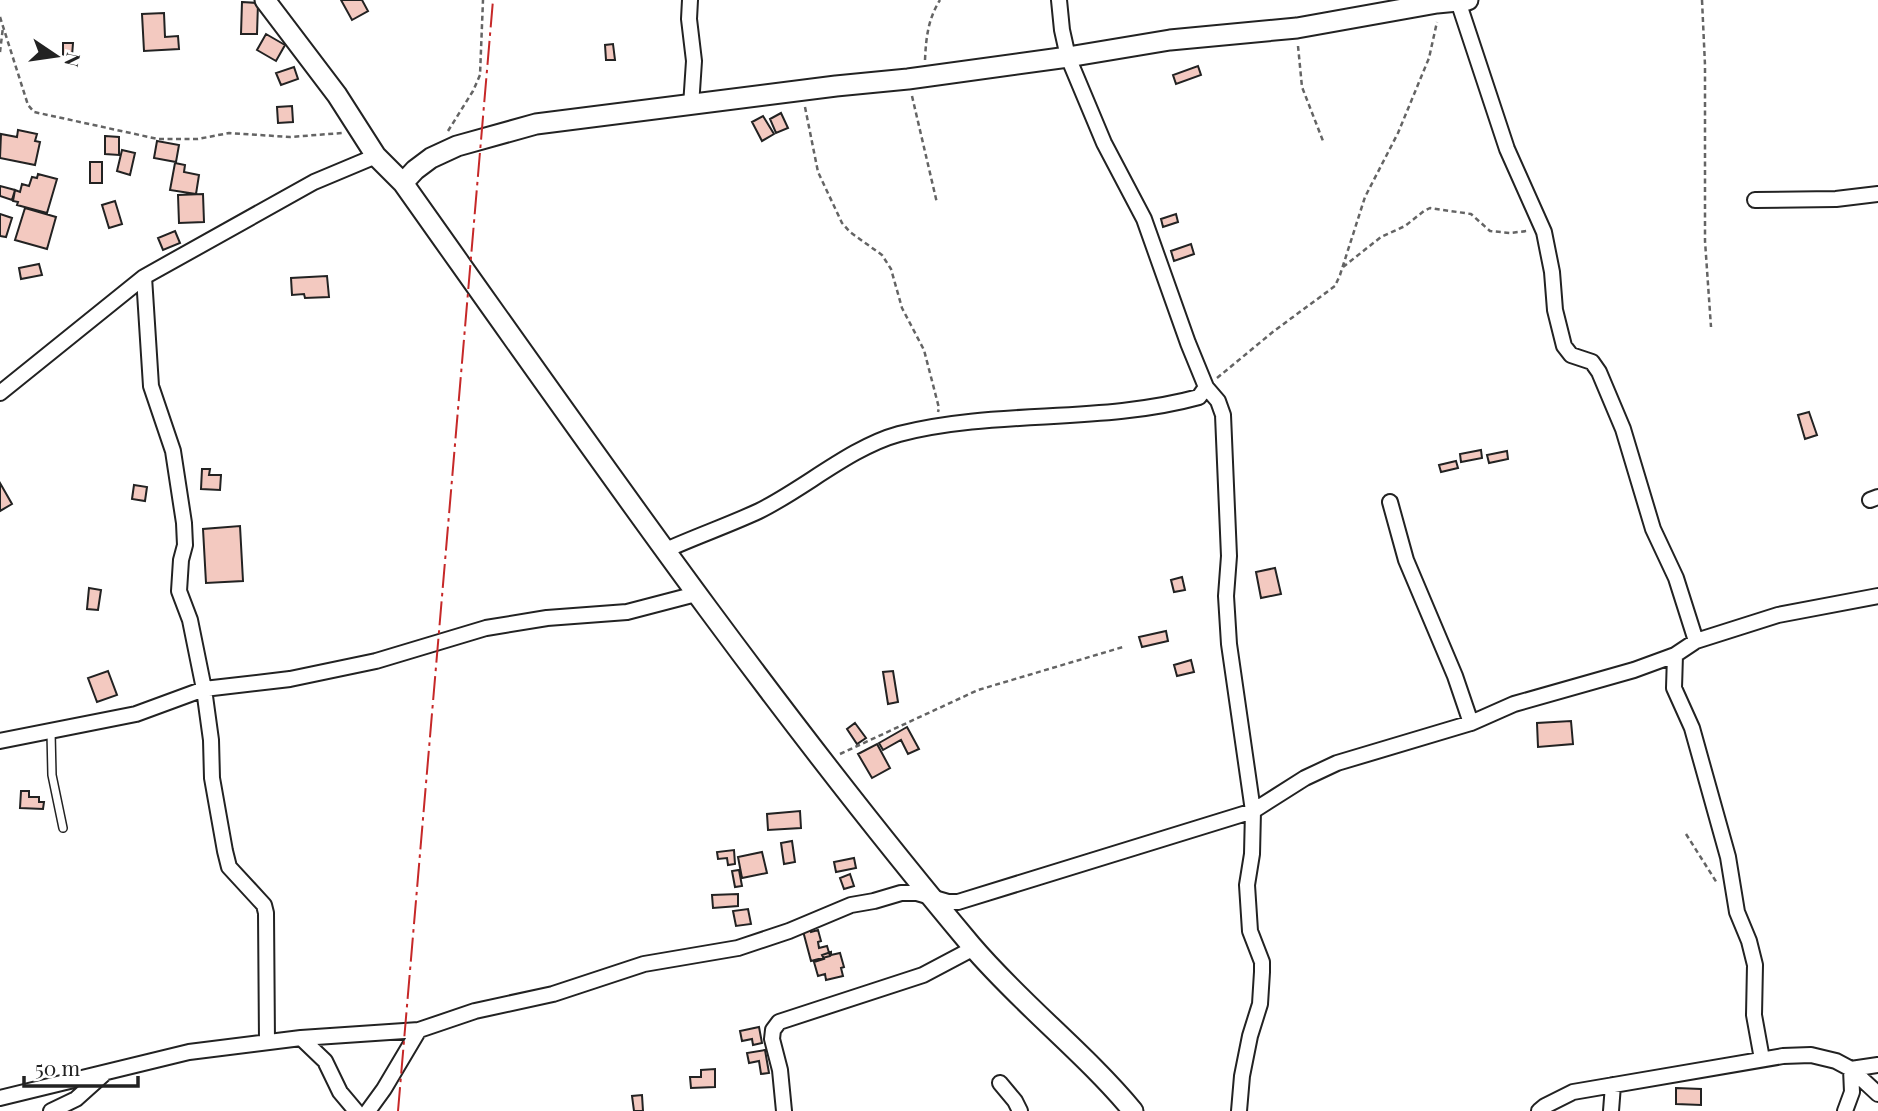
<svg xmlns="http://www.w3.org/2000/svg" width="1878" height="1111" viewBox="0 0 1878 1111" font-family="'Playfair Display',serif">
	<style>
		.building { fill: #f3c9c0; stroke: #222; stroke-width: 2 }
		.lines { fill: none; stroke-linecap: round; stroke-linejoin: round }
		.lane-casing { stroke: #222; stroke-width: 10 }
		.street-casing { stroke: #222; stroke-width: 18 }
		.secondary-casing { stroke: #222; stroke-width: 23 }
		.path { stroke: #646464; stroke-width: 2.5; stroke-dasharray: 5 3.5; stroke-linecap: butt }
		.lane { stroke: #fff; stroke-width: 7 }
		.street { stroke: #fff; stroke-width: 14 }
		.secondary { stroke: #fff; stroke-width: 19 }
		.power { stroke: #c62828; stroke-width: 2; stroke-dasharray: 24 5 3.5 5; stroke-linecap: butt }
	</style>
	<rect width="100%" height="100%" fill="#fff"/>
	<path class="building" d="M341,0H362L368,11L352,20Z
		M242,2L258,3L257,34H241Z
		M164,13L165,37L178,36L179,49L144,51L142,14Z
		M266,34L285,45L276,61L257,50Z
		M63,43H73L72,56L63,55Z
		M613,44L615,60H606L605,45Z
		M1198,66L1201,75L1176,84L1173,75Z
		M294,67L298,79L281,85L276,73Z
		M292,106L293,122L278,123L277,107Z
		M781,113L788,128L776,133L770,119Z
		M763,116L774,134L762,141L752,122Z
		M18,130L37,134L35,141L40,142L35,165L0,158L1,134L17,137Z
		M105,136L119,137V155L105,154Z
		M157,141L179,145L176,162L154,158Z
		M122,150L135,153L130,175L117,171Z
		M90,162H102V183H90Z
		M175,163L185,165L184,172L199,175L196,194L170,190Z
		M38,174L57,179L47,213L17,205L18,202L13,201L15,190L20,192L22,184L29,186L32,177L37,178Z
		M0,186L15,190L12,200L0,196Z
		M203,194L204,222L179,223L178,195Z
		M115,201L122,224L109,228L102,205Z
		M25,208L56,217L47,249L15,240Z
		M0,214L12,218L6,237L0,236Z
		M1176,214L1178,222L1163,227L1161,219Z
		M175,231L180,243L163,250L158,238Z
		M1191,244L1194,254L1174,261L1171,251Z
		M39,264L42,275L21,279L19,268Z
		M327,276L329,297L305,298L304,294L292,295L291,278Z
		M1809,412L1817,435L1805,439L1798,415Z
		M1481,450L1482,458L1461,462L1460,454Z
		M1507,451L1508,459L1489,463L1487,455Z
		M1456,461L1458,468L1441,472L1439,465Z
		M202,469H210L209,475H221L220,490L201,489Z
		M0,483L12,504L0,511Z
		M134,485L147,487L145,501L132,499Z
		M240,526L243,581L206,583L203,529Z
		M1275,568L1281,594L1261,598L1256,572Z
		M1182,577L1185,590L1174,592L1171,580Z
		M89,588L101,590L98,610L87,609Z
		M1166,631L1168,641L1142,647L1139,637Z
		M1191,660L1194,672L1177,676L1174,665Z
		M108,671L117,695L97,702L88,678Z
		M893,671L898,702L888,704L883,672Z
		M1571,721L1573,744L1538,747L1537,723Z
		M855,723L866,738L857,744L847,729Z
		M907,727L919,749L908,754L901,740L883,750L879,743Z
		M877,744L890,768L872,778L858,754Z
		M21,791H29V797H39V802H44L43,809L20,808Z
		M800,811L801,828L768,830L767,814Z
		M792,841L795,862L784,864L781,843Z
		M734,850L735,864L728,865L727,858L718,859L717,852Z
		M762,852L767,873L742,878L738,857Z
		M854,858L856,868L836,872L834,862Z
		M739,870L742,886L735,887L732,871Z
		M850,874L854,886L844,889L840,878Z
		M738,894V906L713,908L712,895Z
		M748,909L751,924L736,926L733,911Z
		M810,928L811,932L818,930L821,941L818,942L819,948L827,946L830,956L811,961L803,931Z
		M831,952V955L840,953L844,967L841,968L843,976L826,980L825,974L818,976L814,962L824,959L822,955Z
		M759,1027L762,1043L753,1045L752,1039L742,1041L740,1031Z
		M765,1050L769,1073L761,1074L759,1061L749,1063L747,1053Z
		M715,1069V1087L691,1088L690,1077H701V1070Z
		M1676,1088L1701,1089V1105L1676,1104Z
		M642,1095L643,1111H634L632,1096Z"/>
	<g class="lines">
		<g class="lane-casing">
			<path id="lane" d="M51,732L52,775L63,828"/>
		</g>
		<g class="street-casing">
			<path id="street" d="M690,0L689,19L694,61L691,106
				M1059,0L1062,30L1068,57L1104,143L1144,219L1188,343L1206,387L1218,401L1223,415L1229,556L1226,596L1229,644L1253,811L1252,854L1247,885L1250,931L1262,962V972L1260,1004L1250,1036L1242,1076L1239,1111
				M1458,1L1507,149L1544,232L1552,272L1555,310L1564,346L1571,355L1592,362L1599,372L1623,429L1653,529L1676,578L1696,641
				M1755,200L1836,199L1878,194
				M144,277L151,386L173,451L184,523L185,545L181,560L179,591L190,620L204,689L211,740L212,778L225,851L229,867L264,905L266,913L267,1042
				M0,393L144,277L314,182L376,156
				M1870,500L1878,497
				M1390,502L1406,560L1455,676L1471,723
				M666,550C697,536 729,525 759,511C804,489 851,447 899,434C996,409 1101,424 1199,397L1206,387
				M1675,655L1674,688L1692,728L1728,857L1737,912L1749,941L1755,965L1754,1015L1762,1059
				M0,741L136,714L204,689L290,679L376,661L486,628L547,618L627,612L696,594
				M301,1038L325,1061L340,1092L356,1111
				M1000,1083L1015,1101L1020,1111
				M0,1098L189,1052L301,1038L419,1030L475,1011L553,994L644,964L738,948L789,931L851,905L874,901L901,893H917L948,902H958L1253,811L1305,778L1337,763L1471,723L1514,704L1634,670L1675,655L1696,641L1778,615L1878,596
				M51,1111L76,1099L105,1073
				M368,1111L384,1089L419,1030
				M784,1111L780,1070L772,1039L773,1030L779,1022L923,975L974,948
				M1539,1111L1545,1106L1573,1092L1783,1056L1811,1055L1836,1061L1851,1069L1878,1065
				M1611,1111L1613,1085
				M1845,1111L1852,1092L1851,1069L1878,1094"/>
		</g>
		<g class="secondary-casing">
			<path id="secondary" d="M265,0L337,95L376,156L403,183C586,441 767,702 971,945C1021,1004 1084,1052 1133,1111
				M403,183L415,170L431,158L457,146L536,124L836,86L908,79L1068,57L1170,40L1297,28L1437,3L1468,0"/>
		</g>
		<path class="path" d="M1702,0L1705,65V241L1711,327
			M0,17L28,105L34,112L158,139H198L229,133L290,137L342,133
			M1298,46L1302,87L1323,141
			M0,52L3,27
			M925,60C926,38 928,19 940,0
			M912,96L937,203
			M805,107L818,172L842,223L850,232L882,255L891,269L902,308L924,350L939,408L938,412
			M448,131L473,91L480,75L483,0
			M1343,267L1381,237L1405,226L1424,211L1430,208L1471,214L1490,231L1510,233L1527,231
			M1217,378L1274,331L1335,286L1340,275L1365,197L1398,133L1429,58L1437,22
			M840,754L978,690L1123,647
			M1686,834L1717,883"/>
		<use href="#lane" class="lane"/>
		<use href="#street" class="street"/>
		<use href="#secondary" class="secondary"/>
		<path class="power" d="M398,1111L493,0"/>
	</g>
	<g transform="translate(56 56) rotate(103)" stroke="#ffffff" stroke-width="5" paint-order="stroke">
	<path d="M0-5L12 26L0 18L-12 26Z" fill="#222222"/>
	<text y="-10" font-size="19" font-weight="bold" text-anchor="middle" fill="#222222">N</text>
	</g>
	<path d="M24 1076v10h114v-10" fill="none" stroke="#222222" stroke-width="3.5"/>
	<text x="35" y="1076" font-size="21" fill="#222222" stroke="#ffffff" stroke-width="5" paint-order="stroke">50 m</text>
</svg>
